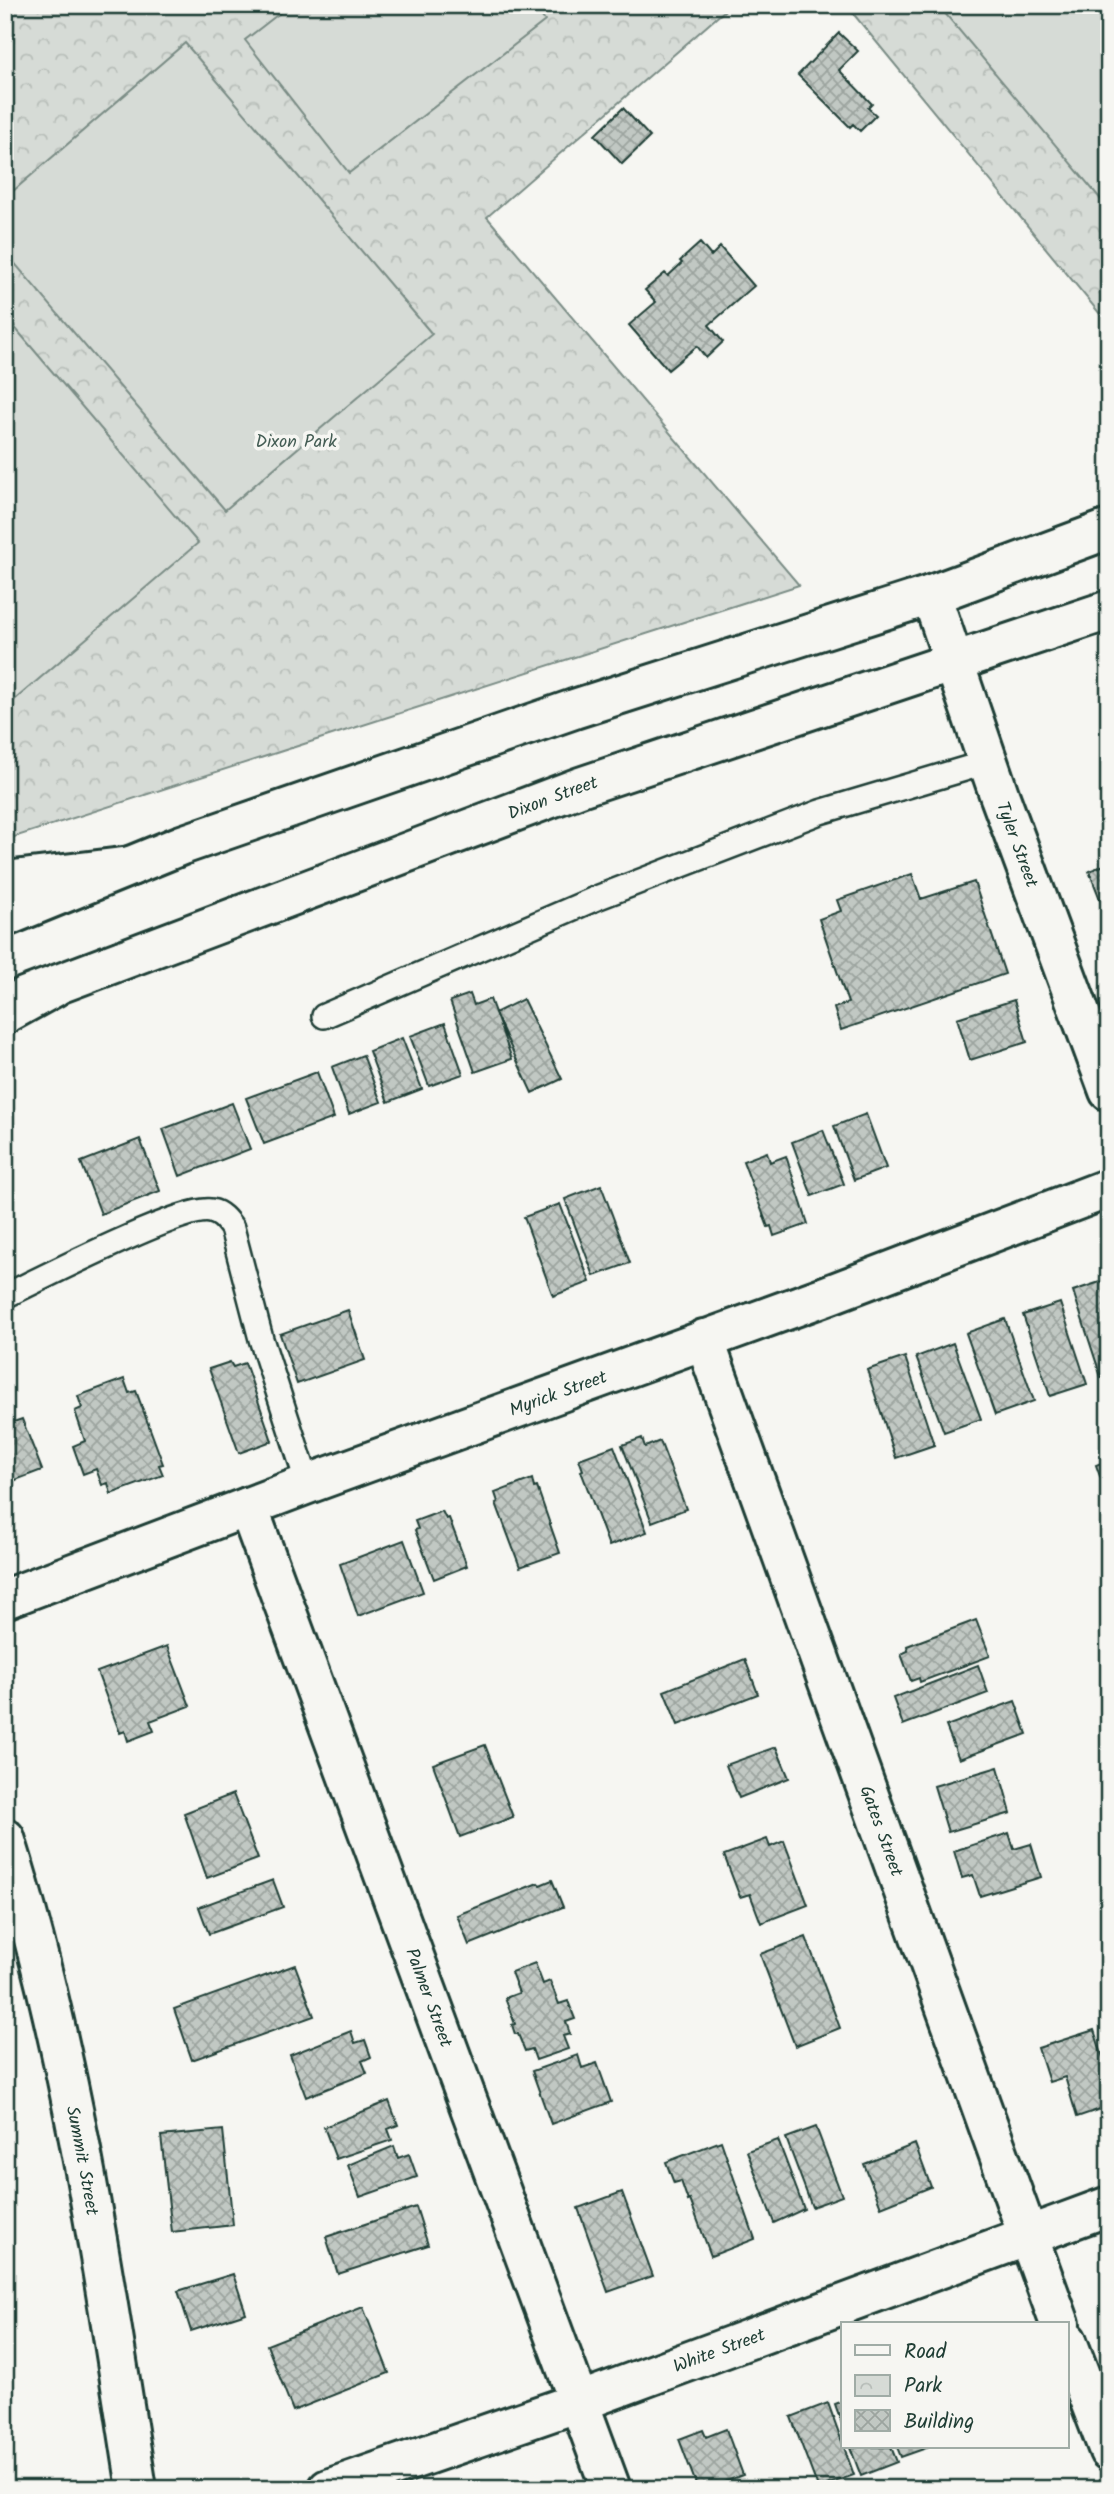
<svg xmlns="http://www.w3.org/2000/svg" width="1114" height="2494" viewBox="0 0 1114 2494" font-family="Kalam,sans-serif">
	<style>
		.park { fill: url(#park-crowns); stroke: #7a8c85; stroke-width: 2 }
		.pitch { fill: #d6dbd6; stroke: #7a8c85; stroke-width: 2 }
		.building { fill: url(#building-cross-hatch); stroke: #1f3d34; stroke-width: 2 }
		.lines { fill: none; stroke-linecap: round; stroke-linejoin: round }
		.service-casing { stroke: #1f3d34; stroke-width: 28 }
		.minor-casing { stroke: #1f3d34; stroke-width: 44 }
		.primary-casing { stroke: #1f3d34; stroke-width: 44 }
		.trunk-casing { stroke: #1f3d34; stroke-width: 44 }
		.service { stroke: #f6f6f2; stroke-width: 23 }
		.minor { stroke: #f6f6f2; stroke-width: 38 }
		.primary { stroke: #f6f6f2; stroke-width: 38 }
		.trunk { stroke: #f6f6f2; stroke-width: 38 }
		.labels { text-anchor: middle; stroke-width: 7; stroke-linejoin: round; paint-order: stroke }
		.park-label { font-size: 18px; fill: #445d54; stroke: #f6f6f2 }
		.street-label { font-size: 18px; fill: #1f3d34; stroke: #f6f6f2 }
	</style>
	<defs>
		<pattern id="park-crowns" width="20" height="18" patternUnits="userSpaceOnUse" patternTransform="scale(1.75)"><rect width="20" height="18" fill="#d6dbd6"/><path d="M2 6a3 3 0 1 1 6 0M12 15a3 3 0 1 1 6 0" fill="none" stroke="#b7bdb8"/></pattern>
		<pattern id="building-cross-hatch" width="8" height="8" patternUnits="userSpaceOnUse" patternTransform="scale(1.75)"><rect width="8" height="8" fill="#c1c8c3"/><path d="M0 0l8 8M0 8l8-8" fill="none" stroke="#9ca49f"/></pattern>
	</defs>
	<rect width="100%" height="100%" fill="#f6f6f2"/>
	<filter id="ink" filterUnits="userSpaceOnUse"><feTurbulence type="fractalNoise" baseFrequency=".0143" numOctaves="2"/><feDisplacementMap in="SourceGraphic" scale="14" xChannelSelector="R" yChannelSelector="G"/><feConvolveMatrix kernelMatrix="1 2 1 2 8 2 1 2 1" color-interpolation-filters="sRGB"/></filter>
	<g filter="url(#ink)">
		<path class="park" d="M5,5H731L487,217L799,585L5,840Z
			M846,5H1109V325Z"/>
		<path class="pitch" d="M290,5H533L545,21L349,173L245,40Z
			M938,5H1109V209Z
			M185,43L432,334L225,510L5,252V198Z
			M5,316L198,543L5,708Z"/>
		<path class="building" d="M839,33L858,51L839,70L872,104L868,108L876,115L860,131L853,124L850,127L798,75Z
			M623,108L650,137L622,164L595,135Z
			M700,243L711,256L720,247L754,286L709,325L723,342L706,358L697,346L668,370L629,325L656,302L645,290L665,273L668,276L682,263L680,261Z
			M1109,863V922L1089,871Z
			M912,874L921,899L974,882L1005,974L841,1030L834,1008L848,1003L819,919L841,911L837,900Z
			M470,994L474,1005L490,999L512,1059L475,1072L450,1001Z
			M523,999L562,1079L532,1093L495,1013Z
			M1014,1000L1027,1042L970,1060L957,1018Z
			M445,1023L463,1074L429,1086L410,1036Z
			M402,1038L422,1089L388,1102L369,1051Z
			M363,1055L381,1102L349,1114L332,1067Z
			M317,1072L334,1118L264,1144L246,1098Z
			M232,1103L250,1149L180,1176L163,1129Z
			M866,1114L886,1168L854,1180L834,1126Z
			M823,1130L844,1184L812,1196L792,1142Z
			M140,1139L160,1191L101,1214L81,1162Z
			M767,1152L770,1162L786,1156L808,1224L774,1236L771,1226L768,1227L743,1161Z
			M601,1185L630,1263L594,1276L565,1199Z
			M560,1204L590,1282L553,1296L524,1217Z
			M1109,1279V1375L1101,1377L1073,1291Z
			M1060,1303L1087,1384L1050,1396L1023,1315Z
			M348,1310L365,1360L297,1384L280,1334Z
			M1005,1319L1034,1401L995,1415L966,1333Z
			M953,1343L981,1419L944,1432L916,1357Z
			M905,1357L934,1445L896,1458L867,1370Z
			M230,1362L233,1367L245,1363L272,1441L239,1453L209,1369Z
			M124,1379L129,1393L136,1391L163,1464L159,1465L163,1475L111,1494L108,1483L102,1485L96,1469L83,1474L73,1446L85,1441L75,1411L82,1408L78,1396Z
			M22,1419L42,1470L5,1484V1425Z
			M642,1438L645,1447L660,1441L686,1509L652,1522L622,1445Z
			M614,1446L647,1532L609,1546L581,1471L583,1470L579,1459Z
			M1109,1460V1501L1096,1465Z
			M532,1479L534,1488L537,1487L560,1553L520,1567L496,1503L498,1502L495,1493Z
			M442,1511L446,1519L449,1518L467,1566L434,1579L415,1530L418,1529L415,1521Z
			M404,1540L423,1592L358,1616L340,1564Z
			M976,1620L990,1656L920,1682L919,1678L911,1681L901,1654L908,1651L907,1646Z
			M167,1646L190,1706L150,1721L154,1731L128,1741L125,1731L120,1733L97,1672Z
			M745,1659L758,1694L678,1725L664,1691Z
			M978,1665L988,1693L903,1725L893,1698Z
			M1015,1701L1027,1734L959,1759L946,1726Z
			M485,1745L513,1817L460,1837L433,1764Z
			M776,1747L789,1778L739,1798L726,1765Z
			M998,1767L1011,1813L948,1832L934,1786Z
			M233,1794L258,1859L207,1878L184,1813Z
			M1009,1833L1014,1849L1031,1844L1041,1877L980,1896L973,1875L962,1878L954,1851Z
			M767,1839L770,1847L784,1841L808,1905L761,1923L750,1894L740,1897L724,1855Z
			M273,1880L283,1907L209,1934L199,1907Z
			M552,1880L563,1907L469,1945L457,1915L538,1883L540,1885Z
			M806,1937L840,2028L795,2046L760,1954Z
			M535,1963L543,1984L550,1981L559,2004L568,2001L575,2019L566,2022L570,2034L563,2036L568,2049L536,2060L532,2049L525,2051L518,2034H515L512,2025L515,2024L505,1998L519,1993L511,1972Z
			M295,1965L314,2016L192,2060L174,2009Z
			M1094,2030L1109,2076V2106L1077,2117L1065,2077L1049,2082L1038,2048Z
			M351,2031L355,2043L365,2040L371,2057L362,2061L367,2073L306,2097L290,2055Z
			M578,2055L582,2068L597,2063L611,2102L551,2124L532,2071Z
			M389,2101L398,2125L388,2129L392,2140L336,2159L324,2127Z
			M816,2127L842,2196L812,2207L786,2138Z
			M223,2130L233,2225L172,2232L161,2136Z
			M778,2140L804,2209L774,2223L747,2151Z
			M721,2141L755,2239L711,2256L690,2200L688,2201L681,2181L674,2183L666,2162Z
			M915,2144L931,2187L881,2207L864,2164Z
			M394,2146L398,2158L409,2154L417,2177L360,2197L348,2165Z
			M622,2192L653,2276L608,2292L578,2208Z
			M416,2207L428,2245L338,2274L326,2237Z
			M233,2274L246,2313L191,2331L178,2291Z
			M363,2307L389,2373L293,2411L267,2345Z
			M843,2401V2427L835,2404Z
			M828,2403L854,2475L818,2488L791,2417Z
			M726,2429L743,2475L705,2489H698L679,2439L703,2430L706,2437Z
			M850,2447H891L897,2462L861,2476Z
			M897,2447H929L901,2457Z"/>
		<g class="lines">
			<g class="service-casing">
				<path id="service" d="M324,1016L599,897L820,812L988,762
					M5,1296C38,1280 184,1205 211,1211C221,1213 226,1220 232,1228L261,1339L308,1484"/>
			</g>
			<g class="minor-casing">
				<g id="minor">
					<path id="s1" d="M931,595L1000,797L1109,1091"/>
					<path id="s2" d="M704,1339L1060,2324"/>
					<path id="s3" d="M248,1507L611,2489"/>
					<path id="s4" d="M5,1599L308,1484L828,1295L1109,1188"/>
					<path id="s5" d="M5,1838C71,2049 103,2270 137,2489"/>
					<path d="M1067,2341L1109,2451"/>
					<path id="s6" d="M328,2489L579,2402L1109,2206"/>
				</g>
			</g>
			<g class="primary-casing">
				<g id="primary">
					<path d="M5,917L182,845L574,709L931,595L1109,529"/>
					<path id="s7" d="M24,997L580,787L1109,610"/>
				</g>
			</g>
			<g class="trunk-casing">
				<path id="trunk" d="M5,881L131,866
					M5,1014L54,987"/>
			</g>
			<use href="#service" class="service"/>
			<use href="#minor" class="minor"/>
			<use href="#primary" class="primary"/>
			<use href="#trunk" class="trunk"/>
		</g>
	</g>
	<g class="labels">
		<g class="park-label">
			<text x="296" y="447">Dixon Park</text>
		</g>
		<g class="street-label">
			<text dy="6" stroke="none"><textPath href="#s7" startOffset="565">Dixon Street</textPath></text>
			<text dy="6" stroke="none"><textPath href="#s1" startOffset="264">Tyler Street</textPath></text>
			<text dy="6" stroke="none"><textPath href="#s4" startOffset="590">Myrick Street</textPath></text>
			<text dy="6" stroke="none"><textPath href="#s2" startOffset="523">Gates Street</textPath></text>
			<text dy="6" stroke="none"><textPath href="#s3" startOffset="523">Palmer Street</textPath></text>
			<text dy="6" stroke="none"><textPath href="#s5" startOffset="332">Summit Street</textPath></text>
			<text dy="6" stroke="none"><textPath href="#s6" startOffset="415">White Street</textPath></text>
		</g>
	</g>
	<rect width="1114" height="2494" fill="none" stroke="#f6f6f2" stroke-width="28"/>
	<rect x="14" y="14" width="1086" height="2466" fill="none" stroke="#1f3d34" stroke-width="2.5" filter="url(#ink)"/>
	<rect x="841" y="2322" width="228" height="126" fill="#f6f6f2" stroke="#a0aca6" stroke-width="2"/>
	<rect x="855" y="2345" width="35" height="10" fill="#f6f6f2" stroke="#a0aca6" stroke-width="2"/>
	<text x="904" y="2358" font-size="21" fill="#1f3d34">Road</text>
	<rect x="855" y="2375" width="35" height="21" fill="url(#park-crowns)" stroke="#a0aca6" stroke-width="2"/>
	<text x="904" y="2392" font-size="21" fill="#1f3d34">Park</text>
	<rect x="855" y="2410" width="35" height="21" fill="url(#building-cross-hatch)" stroke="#a0aca6" stroke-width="2"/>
	<text x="904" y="2428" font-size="21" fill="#1f3d34">Building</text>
</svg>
